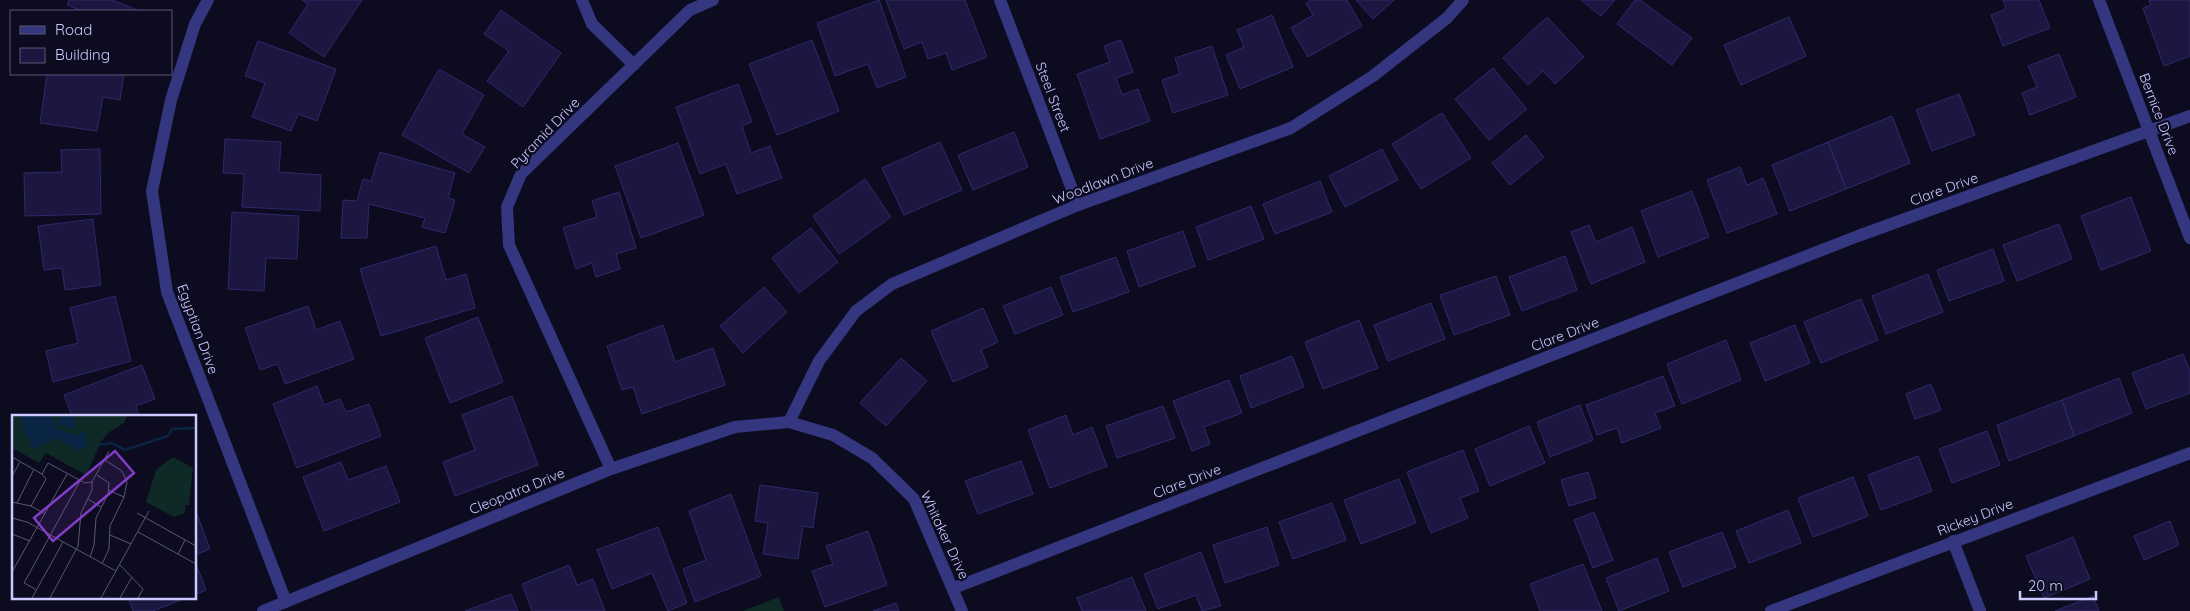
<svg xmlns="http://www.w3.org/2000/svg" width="2190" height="611" viewBox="0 0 2190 611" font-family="Quicksand,sans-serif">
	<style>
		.green { fill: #0e2926 }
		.building { fill: #1c1740; stroke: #30286d }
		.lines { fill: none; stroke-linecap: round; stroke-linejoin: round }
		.minor { stroke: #343780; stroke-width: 12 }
		.labels { text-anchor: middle; stroke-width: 4.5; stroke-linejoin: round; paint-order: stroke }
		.street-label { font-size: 14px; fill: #cbc9ff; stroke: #0d0b1f }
		.inset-river { fill: none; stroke: #0a2444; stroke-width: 2.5 }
		.inset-road { fill: none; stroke: #595779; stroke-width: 1 }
		.view { fill: #833cc5; fill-opacity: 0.15; stroke: #833cc5; stroke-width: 2.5 }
		.inset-edge { fill: none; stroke: #cbc9ff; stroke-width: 2.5 }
	</style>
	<rect width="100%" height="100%" fill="#0d0b1f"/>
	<path class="green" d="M779,597L784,611H743Z"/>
	<path class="building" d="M69,0H112L140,11H82L67,5Z
		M302,0H362L324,57L289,33L308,4Z
		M879,0L906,77L877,88L868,64L835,76L817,23Z
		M886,0H965L987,57L952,70L946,53L928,59L922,42L904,49Z
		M1311,0H1347L1362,26L1308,57L1291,28L1313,15L1306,3Z
		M1356,0H1394L1373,19Z
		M1581,0H1615L1601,16Z
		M1635,0H1640L1692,38L1672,65L1617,24Z
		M2003,0H2039L2050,28L2003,46L1991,15L2006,9Z
		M2149,0H2190V56L2164,66L2143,8L2151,5Z
		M501,10L561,53L523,107L487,81L509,51L484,34Z
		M1272,15L1293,67L1240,89L1226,55L1244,47L1237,30Z
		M1547,17L1584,57L1555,84L1543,71L1528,85L1503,58Z
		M1789,17L1806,56L1741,85L1724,45Z
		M812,40L839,111L777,135L749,64Z
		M1121,40L1133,72L1116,78L1122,95L1138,89L1150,121L1100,139L1077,74L1110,62L1104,46Z
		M258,41L336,69L317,121L298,114L291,131L252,117L265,83L245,76Z
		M1212,46L1228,95L1173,113L1162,80L1180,74L1175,58Z
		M2059,54L2076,97L2030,115L2022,93L2037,87L2028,66Z
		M1493,68L1527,109L1489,140L1455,99Z
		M439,69L484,95L462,134L485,147L469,173L402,135Z
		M47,74H124L120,100L103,97L97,131L40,123Z
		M738,84L752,122L742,126L751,153L770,146L782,178L737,194L726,164L700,174L676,107Z
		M1959,94L1975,135L1932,151L1916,110Z
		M1442,113L1471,158L1421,189L1392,144Z
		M1892,116L1910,163L1846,189L1828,142Z
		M1014,132L1028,167L973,190L958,155Z
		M1526,135L1544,157L1510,185L1492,163Z
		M225,139L281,142L279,172L321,175L320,211L242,207L244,174L223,173Z
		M940,142L962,190L904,215L882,168Z
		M1828,142L1846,189L1790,211L1772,165Z
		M678,143L704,215L641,238L615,166Z
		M100,149L101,214L25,216L24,173L62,172L61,150Z
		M1382,149L1398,180L1345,207L1329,176Z
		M380,152L455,173L448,198L455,200L445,233L422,227L425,218L369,204L367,238H341L343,200L357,201L363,179L371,181Z
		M1740,167L1747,185L1763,178L1777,214L1727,233L1707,180Z
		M865,179L891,217L839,254L813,216Z
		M1320,181L1332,212L1275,234L1263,204Z
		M1692,191L1709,237L1658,257L1641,211Z
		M619,192L636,248L616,254L620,269L596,277L592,263L576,269L563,228L597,217L592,201Z
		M2131,197L2151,251L2101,270L2081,216Z
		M1251,206L1264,239L1208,260L1196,227Z
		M232,212L299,216L297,259L266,258L264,291L228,289Z
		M93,219L101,285L65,290L62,268L44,270L38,226Z
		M2059,224L2072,259L2017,281L2003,245Z
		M1589,225L1596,242L1632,227L1645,262L1591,284L1571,232Z
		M811,228L838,262L799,293L772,258Z
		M1183,231L1195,266L1139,287L1127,251Z
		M436,246L446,280L466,274L475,308L381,336L360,269Z
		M1993,249L2004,281L1949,301L1937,270Z
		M1565,256L1577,290L1522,311L1509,277Z
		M1116,257L1129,292L1073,312L1060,277Z
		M1928,274L1943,312L1886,334L1872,296Z
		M1496,276L1510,315L1454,335L1440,295Z
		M764,287L787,312L743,353L720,326Z
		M1051,287L1063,315L1015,334L1003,306Z
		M115,296L131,361L53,382L46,351L78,343L70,308Z
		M1861,299L1878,340L1821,363L1804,322Z
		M1431,303L1445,339L1388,361L1374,325Z
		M308,306L316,330L340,321L354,359L285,384L278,364L260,370L245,328Z
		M983,308L998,342L981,350L988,367L953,382L931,331Z
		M478,317L503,382L450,403L425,338Z
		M1359,320L1378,368L1323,389L1305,342Z
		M663,325L675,362L713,348L725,385L642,414L633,387L622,390L607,346Z
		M1795,325L1810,363L1765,381L1750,343Z
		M1726,340L1741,380L1682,404L1667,364Z
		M2183,354L2190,371V393L2146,409L2132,373Z
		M1292,356L1304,387L1251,408L1240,376Z
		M901,358L927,381L886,426L860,403Z
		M142,365L155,399L136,406L139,416H72L64,395Z
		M1663,376L1675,406L1655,413L1661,428L1622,443L1617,428L1597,435L1586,405Z
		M2119,378L2132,413L2074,436L2062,400Z
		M1229,380L1242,413L1204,427L1210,444L1192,451L1173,401Z
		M1931,384L1941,410L1915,419L1906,394Z
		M317,386L324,405L340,399L346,412L369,404L381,436L297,468L273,404Z
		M512,396L538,465L455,496L443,462L475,450L462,415Z
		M2062,400L2074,436L2009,461L1997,425Z
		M1580,405L1593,440L1550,457L1537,422Z
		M1163,406L1175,438L1117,458L1106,426Z
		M1066,415L1073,435L1092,427L1107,466L1050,488L1028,430Z
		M1529,426L1545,463L1490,486L1475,449Z
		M1987,431L2000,465L1952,483L1939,449Z
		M1463,450L1479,491L1460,498L1468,518L1431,533L1407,472Z
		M1918,456L1932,491L1881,510L1868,475Z
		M1021,461L1033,494L978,514L965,481Z
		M341,462L348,480L386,466L400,502L324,531L303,477Z
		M1588,472L1596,498L1569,506L1561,480Z
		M1853,477L1868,516L1813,537L1798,498Z
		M1399,479L1416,523L1361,544L1344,500Z
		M760,485L818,493L813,528L803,526L798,559L763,554L768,523L755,521Z
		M731,494L761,576L695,602L683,569L706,560L689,511Z
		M1332,503L1346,540L1293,559L1279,522Z
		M1788,510L1801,543L1749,563L1736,531Z
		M1594,512L1613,560L1593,568L1574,520Z
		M197,514L210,549L195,555V515Z
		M2170,521L2179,545L2144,560L2134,536Z
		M658,527L687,603L668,611L652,573L612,589L597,550Z
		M1267,527L1279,565L1225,583L1213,545Z
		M868,531L887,585L825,607L812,571L833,564L826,546Z
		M1722,532L1736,567L1683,587L1669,552Z
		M2073,537L2090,579L2044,598L2026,556Z
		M1201,552L1221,606L1202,611L1196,595L1158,609L1144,574Z
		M1657,558L1669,591L1619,611L1606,578Z
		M195,561L206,590L195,595Z
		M1583,564L1602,611H1540L1530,584Z
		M569,565L577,585L593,579L605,611H532L522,584Z
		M1132,577L1146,611H1082L1077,598Z
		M511,594L518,611H465Z
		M2093,596L2099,611H2055Z
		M128,597H188L153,611H133Z
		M896,603L899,611H873Z"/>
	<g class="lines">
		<path class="minor" d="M208,0L195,24L171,100L152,191L167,292L286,602
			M582,0L592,24L634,65
			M1000,0L1078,205
			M2099,0L2190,238
			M789,422L819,361L856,311L892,284L1078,205L1291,128L1373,76L1447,18L1463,0
			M611,469L509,245L507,207L521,174L690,10L713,0
			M1953,541L1980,611
			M954,588L1858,236L2190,116
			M263,611L611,469L735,427L789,422L833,435L872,458L914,499L962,611
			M1771,611L2190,453"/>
	</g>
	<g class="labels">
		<g class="street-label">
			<text transform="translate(1053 97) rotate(69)" y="5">Steel Street</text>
			<text transform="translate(2159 114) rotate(69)" y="5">Bernice Drive</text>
			<text transform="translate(545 133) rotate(-46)" y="5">Pyramid Drive</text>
			<text transform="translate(1103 181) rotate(-21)" y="5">Woodlawn Drive</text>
			<text transform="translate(1944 189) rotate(-20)" y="5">Clare Drive</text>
			<text transform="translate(198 329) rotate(70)" y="5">Egyptian Drive</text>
			<text transform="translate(1565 334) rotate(-21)" y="5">Clare Drive</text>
			<text transform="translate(1187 481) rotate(-21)" y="5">Clare Drive</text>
			<text transform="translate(517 491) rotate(-22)" y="5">Cleopatra Drive</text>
			<text transform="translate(1975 517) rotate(-21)" y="5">Rickey Drive</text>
			<text transform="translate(945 535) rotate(65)" y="5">Whitaker Drive</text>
		</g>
	</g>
	<g transform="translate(12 415)">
		<rect width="184" height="184" fill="#0d0b1f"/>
		<path d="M0,0H116L112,8L96,18L89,27L74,60L34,38L27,48L0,33ZM161,42L181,53L177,90H173V98L162,102L134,87L144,55Z" fill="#0e2926"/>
		<path d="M7,0H37L47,14L63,20L72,16L75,32L65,35L46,23L22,34L17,30L18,24L10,15L13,10ZM51,0H59L65,11L60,14L48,10L45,5Z" fill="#0a2444"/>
		<path class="inset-river" d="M86,30L100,28L113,35L156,21L160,14L184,13"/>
		<path class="inset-road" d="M0,42L30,59M30,59L36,48L73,68L80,67M0,61L8,47M80,67L97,36M96,75L112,82M76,84L89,92M0,87L19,91L33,99M5,88L22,54M19,91L34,64L30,59M125,98L184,131M0,103L15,107L104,156M126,117L184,149M0,119L18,126M98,120L119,129M166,139L173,125M78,142L82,130L84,103L96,79L97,68L85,60M90,149L97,134L98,111L112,82L115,67L110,56L93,45M108,150L131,174L126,183M0,157L55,59M25,175L12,168L68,66M20,183L51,127M38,183L66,131L69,98L80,75V67M89,183L137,96M108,183L120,162"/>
		<path class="view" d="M103,36L122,58L41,126L22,103Z"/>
		<rect width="184" height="184" class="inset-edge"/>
	</g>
	<rect x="10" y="10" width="162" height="65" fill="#0d0b1f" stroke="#595779"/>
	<rect x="20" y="26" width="25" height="8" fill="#343780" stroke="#595779"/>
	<text x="55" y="35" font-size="15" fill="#cbc9ff">Road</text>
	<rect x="20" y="48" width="25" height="15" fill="#1c1740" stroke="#595779"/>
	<text x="55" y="60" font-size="15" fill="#cbc9ff">Building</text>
	<path d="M2020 591v8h76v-8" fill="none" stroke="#cbc9ff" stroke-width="2.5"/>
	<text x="2028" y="591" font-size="15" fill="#cbc9ff" stroke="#0d0b1f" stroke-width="4" paint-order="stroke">20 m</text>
</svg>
